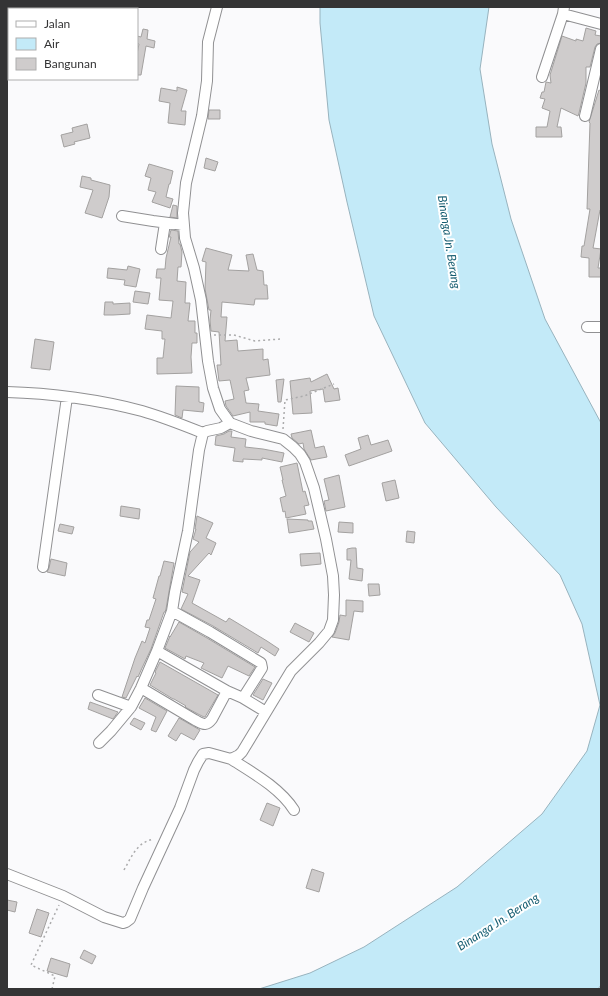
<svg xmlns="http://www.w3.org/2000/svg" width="608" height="996" viewBox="0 0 608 996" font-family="Lato,sans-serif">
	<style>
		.water { fill: #c3eaf8; stroke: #98b3be }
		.building { fill: #cfcccc; stroke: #a3a1a0 }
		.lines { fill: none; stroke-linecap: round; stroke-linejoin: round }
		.minor-casing { stroke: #909092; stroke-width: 12 }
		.path { stroke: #ababac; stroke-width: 1.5; stroke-dasharray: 2 3; stroke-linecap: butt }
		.minor { stroke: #fff; stroke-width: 10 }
		.labels { text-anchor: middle; stroke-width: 4; stroke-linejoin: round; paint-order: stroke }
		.water-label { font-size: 12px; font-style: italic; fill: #145c70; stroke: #fff }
	</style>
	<rect width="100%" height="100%" fill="#fafafc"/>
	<path class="water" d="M320,7H489L480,69L492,144L511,219L545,319L601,423V985L598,989H259L310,973L364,947L457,887L542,814L587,751L600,705L582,624L560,575L496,507L425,423L374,316L347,202L329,120L320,23Z"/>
	<path class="building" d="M586,28L596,31L595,35L601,36V43L597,44L595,47L590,67H586V83L579,113L578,116L561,108L557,127H561L562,137H536V127H547L550,111L542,108L545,99L540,98L542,92H544L546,82L551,83L550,75L562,36L576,41V39L583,41Z
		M143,29L148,30L147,39L155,41L154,48L146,46L141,75H137V54L139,44L137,43V36L141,37Z
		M177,87L187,90L181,111H186L185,125L168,123L170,103L159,101L161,88L177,91Z
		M599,90L601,91V210H600L593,248L601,249L598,268H601V277H589V258L581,257L582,246H584L590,209H587L590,123L589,122Z
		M209,110H220V119H208Z
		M87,124L90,138L74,142L75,144L64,147L61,135L73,132L72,128Z
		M206,158L218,162L215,171L204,168Z
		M149,164L173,171L170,184H169L166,197L173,199L170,208L152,202L156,192L148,190L151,178L145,176Z
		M82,176L91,178V180L110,185L109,197L102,218L85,213L93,190L80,187Z
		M173,205L177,206V218L170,217Z
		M171,230L178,231L179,244H180L182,252L181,267H178L177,281L186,282L185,303H190L188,321H195V333H197V343H192L191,357L192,373L157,374V358H163L165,339H162V331L145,329L147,315L171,318L173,301L159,300L161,278H156L157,269H165L166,258L171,237H169Z
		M206,248L232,255L228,270L249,271L246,255L253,254L257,270L263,271L264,285H267L268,299H255L254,305L222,302L221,317H227L225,341L237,340L238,351L263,349V360L268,359L270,375L246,378L249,390L244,391L246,403L259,404L258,411L279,414L277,426L265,424V422H250V412L233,416L226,406L225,401L234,399L230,380L219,381L217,365H221L219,332L211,331L210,320L211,310H209L205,289L206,262L202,261Z
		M128,266L140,269L136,287L124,285L125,280L107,278L108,268L127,270Z
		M135,291L150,293L148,304L133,302Z
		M105,302H113V304L130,303V314L113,315H104Z
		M35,339L54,342L50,370L31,368Z
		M327,374L334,389L338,388L340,400L325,402L323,389L310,391L312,413L293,414L290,381L310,378L311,382Z
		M284,379L281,402H278L276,380Z
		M176,386L199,387V402L204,403L203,412L183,410L182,418L175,415Z
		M311,430L315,448L324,446L327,457L311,460L304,449L303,443L299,444L292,438L291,434Z
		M229,431H232L231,437L246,439L245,447L263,449L284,453L282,462L262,458V460L243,459V462L233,461L235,448L215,445L216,436L224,434Z
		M368,435L371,445L388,440L392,451L349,466L345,455L361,449L358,438Z
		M297,463L303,492L305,491L309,505L304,506L306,514L286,518L285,511L283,512L280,498L286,496L282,480H283L280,467Z
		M339,475L345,507L326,511L324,501L329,500L324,479Z
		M395,480L399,498L386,501L382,483Z
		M121,506L140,509L139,519L120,516Z
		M197,516L213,523L206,538L216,543L211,555L209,553L188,576L200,580L192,603L226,622L229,618L267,641L279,649L275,656L261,647L258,653L213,626L181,609L188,594L182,592L190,552L199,542L193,539L196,529H195Z
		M287,519L308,520V521H312L314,529L289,533Z
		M339,522L353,523V533L338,532Z
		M60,524L74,527L72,534L58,531Z
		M407,531L415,532L414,543L406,542Z
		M352,548H356L357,568L363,569L362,581L349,579L351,560H347V549Z
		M320,553L321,564L301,566L300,554Z
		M51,559L67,563L65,576L47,572L49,568Z
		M164,561L174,563L166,609L165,612H164L151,649L142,668L138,677L137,676L126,698L122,697L135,658L142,641L145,643L150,628L145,627L147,620H149L156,599L153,598L159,576H160Z
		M368,584H379L380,595L369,596Z
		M346,600L363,601V612L354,611L349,640L332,637L335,633L339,622L340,615L346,616Z
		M179,622L207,638L255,667L249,676L228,666L222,678L201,668L204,663L186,656L185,659L165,648L170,636V637Z
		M295,623L314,633L309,642L290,632Z
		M160,662L218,695L205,717H204L198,714L185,707L186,706L174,699H173L150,685L156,673L155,672Z
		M263,679L272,683L263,700L253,695Z
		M145,698L167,711L156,732L151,730L156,717L139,708Z
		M90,702L118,712L113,719L88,709Z
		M134,718L145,723L141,730L130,724Z
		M179,718L200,730L194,740L181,733L176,741L168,736Z
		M267,803L280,808L273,826L260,820Z
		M312,869L324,873L319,892L306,888Z
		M7,900L17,902L15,912L7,910Z
		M37,909L49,913L41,937L29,933Z
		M84,950L96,956L92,964L80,958Z
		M51,958L70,964L67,977L47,971Z"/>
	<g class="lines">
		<g class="minor-casing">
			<path id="minor" d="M564,7L563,14L601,24
				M542,77L563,14
				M585,116L601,49
				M122,216L153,221L184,225
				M161,249L165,223
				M587,327H601
				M7,392C50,393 101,400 142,411C163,417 183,425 203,433
				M43,567L67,397
				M172,611L210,632L261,663L262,668L243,698
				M157,651L227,691L243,698L266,712
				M141,688L195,720C203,724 206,727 212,719L227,691
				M98,695L131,707
				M99,743L111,731L131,707L141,688L157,651L172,611L175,592L188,531L199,450L203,433L207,431L221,428L230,423
				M231,759C253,773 280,788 294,810
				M7,874L63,896L104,917L123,923L126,922L130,919L143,888L180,808L194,770L198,762L203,754L209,753L231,759L239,755L242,752L291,671L319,643L329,631L333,620L334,595L333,576L326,539L314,488L305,462L300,454L293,447L283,439L251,431L230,423L220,409L213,388L208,361L201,300L194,268L185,238L183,213L186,183L202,116L207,81L208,42L217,7"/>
		</g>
		<path class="path" d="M214,335H234L255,341L280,339
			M283,429L285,400L304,396L334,384
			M124,870C132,856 137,842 154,839
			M52,989L55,976L31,965L59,905"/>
		<use href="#minor" class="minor"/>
	</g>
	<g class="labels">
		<g class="water-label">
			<text transform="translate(449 242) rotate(81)" y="4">Binanga Jn. Berang</text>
			<text transform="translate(498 922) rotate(-33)" y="4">Binanga Jn. Berang</text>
		</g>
	</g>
	<rect width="608" height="996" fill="none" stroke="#343435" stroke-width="16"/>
	<rect x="8" y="8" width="130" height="72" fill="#ffffff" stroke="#aeaeae"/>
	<rect x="16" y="21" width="20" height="6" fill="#ffffff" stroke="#aeaeae"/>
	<text x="44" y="28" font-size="12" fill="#343435">Jalan</text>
	<rect x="16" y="38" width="20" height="12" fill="#c3eaf8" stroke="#aeaeae"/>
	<text x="44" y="48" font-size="12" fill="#343435">Air</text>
	<rect x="16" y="58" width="20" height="12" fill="#cfcccc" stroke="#aeaeae"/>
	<text x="44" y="68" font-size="12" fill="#343435">Bangunan</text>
</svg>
